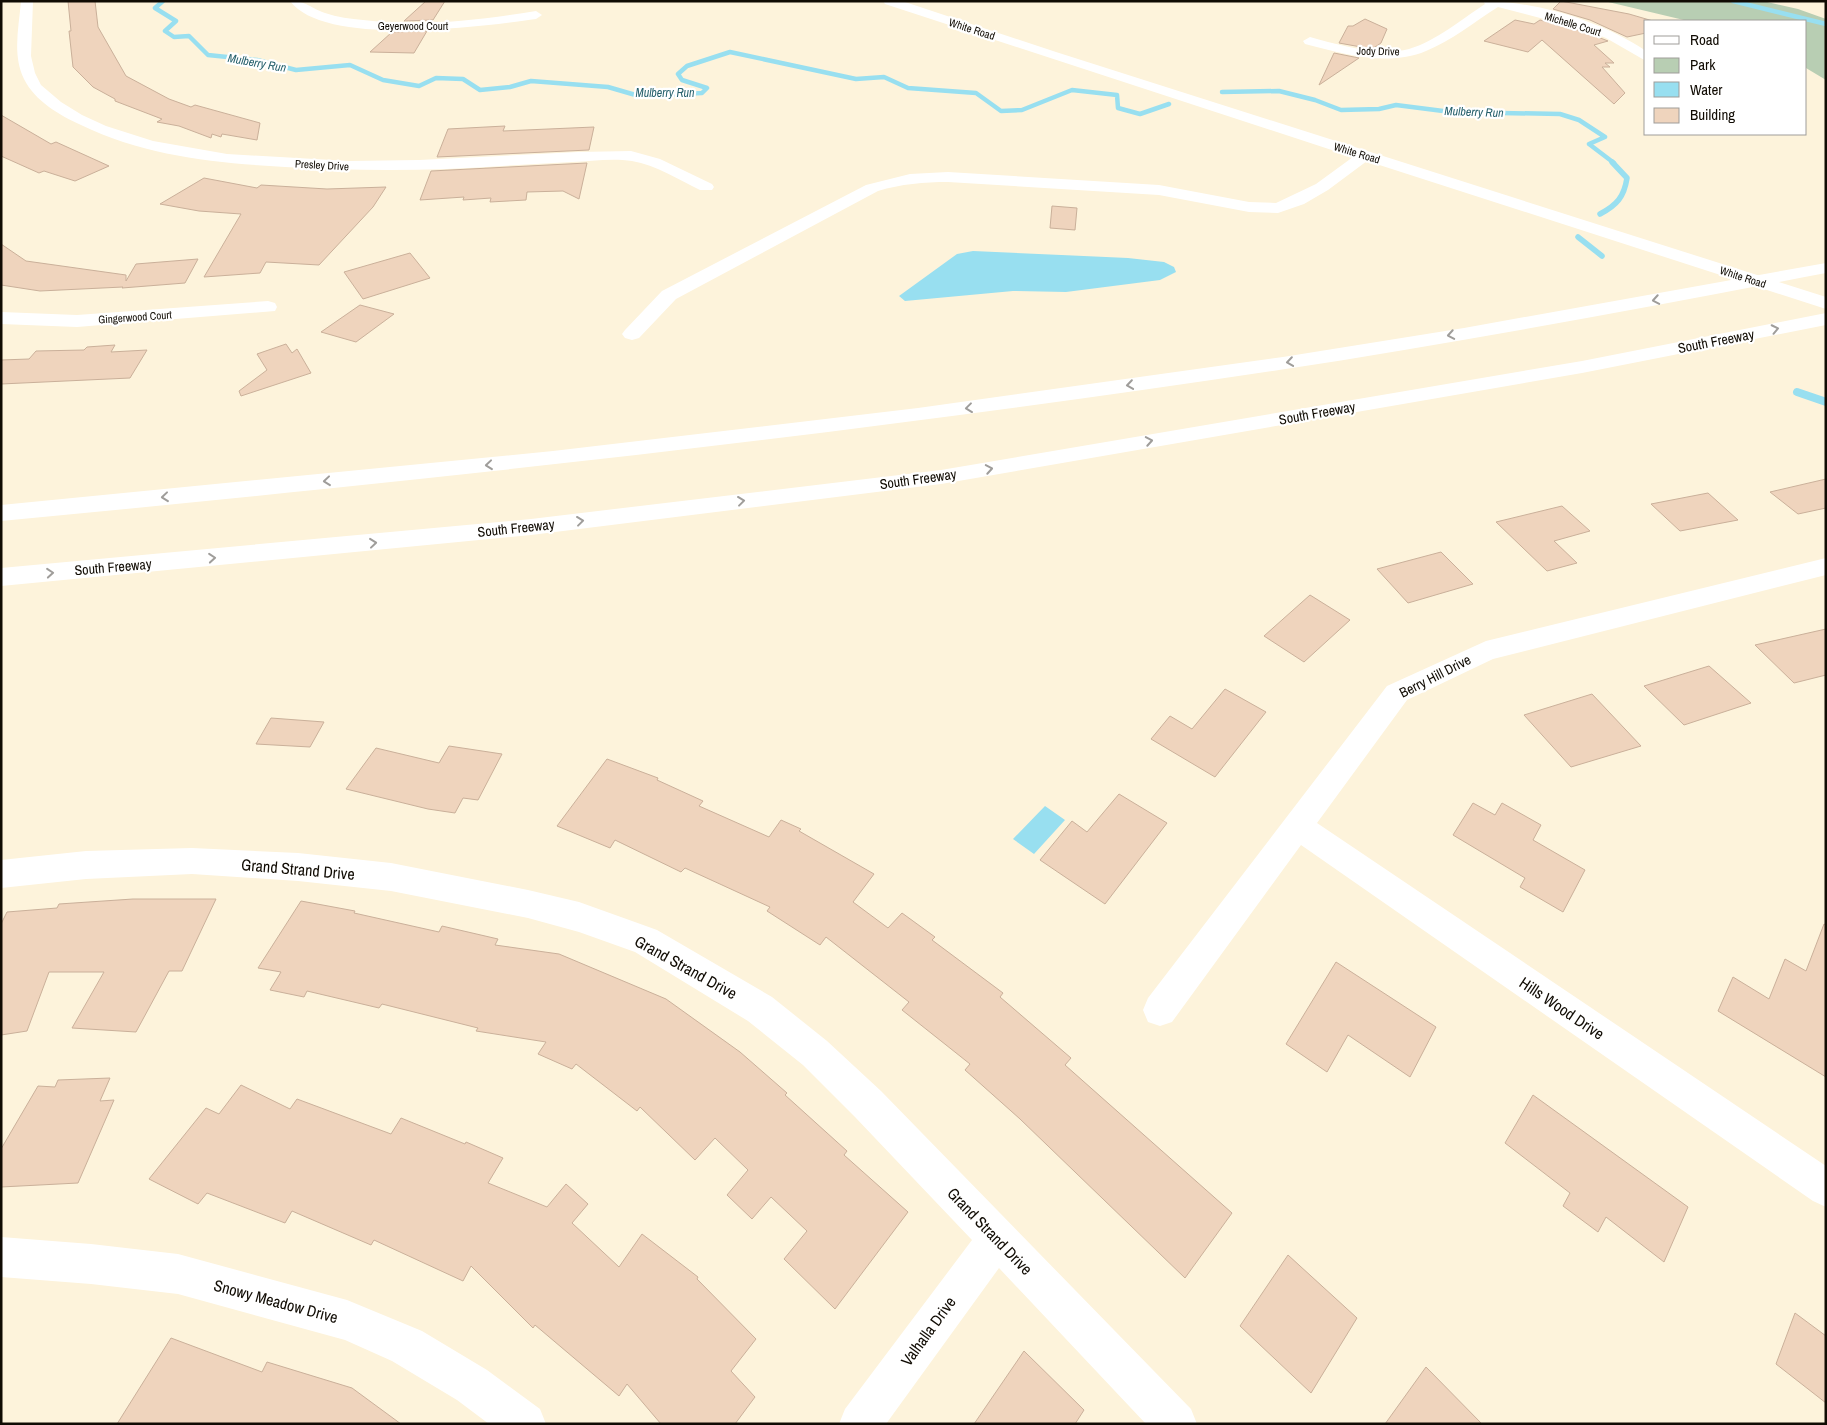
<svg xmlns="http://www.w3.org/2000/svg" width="1827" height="1425" viewBox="0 0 1827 1425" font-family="'Archivo Narrow',sans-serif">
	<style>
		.green { fill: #b8ceb3 }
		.water { fill: #98dff0 }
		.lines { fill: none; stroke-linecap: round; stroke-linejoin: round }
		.stream-far2 { stroke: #98dff0; stroke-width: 4.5 }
		.stream-far1 { stroke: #98dff0; stroke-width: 5.5 }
		.stream { stroke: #98dff0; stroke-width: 8 }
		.building { fill: #efd4bd; stroke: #cab09a }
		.minor { fill: #fff; fill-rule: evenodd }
		.highway { fill: #fff; fill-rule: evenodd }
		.oneway { stroke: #9f9d9a }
		.labels { text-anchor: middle; stroke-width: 4.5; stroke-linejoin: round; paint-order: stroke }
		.far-street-label { font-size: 11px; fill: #100b03; stroke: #fff }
		.far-water-label { font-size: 12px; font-style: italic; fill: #26606c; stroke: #fff }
		.street-label { font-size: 14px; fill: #100b03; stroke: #fff }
		.near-street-label { font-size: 16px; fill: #100b03; stroke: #fff }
	</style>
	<rect width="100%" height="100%" fill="#fdf3db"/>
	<path class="green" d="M1604,1H1763L1798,9L1826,19V80L1806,68V21H1688Z"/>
	<path class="water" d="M973,251L1128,258L1164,262L1174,267L1176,272L1160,280L1066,292L1013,291L905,301L899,296L957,254Z
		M1045,806L1065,820L1034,854L1013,839Z"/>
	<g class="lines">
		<path class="stream-far2" d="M163,1L155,8L176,21L165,31L174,37L189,36L208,55L257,60L296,70L350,65L383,80L419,86L436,78L463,79L480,90L510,87L531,81L608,87L639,96L702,93L707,88L682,80L678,74L687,66L730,52L856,79L884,77L908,88L976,93L1001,111L1022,110L1072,90L1117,95L1118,108L1140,114L1169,104
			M1733,1L1826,24
			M1222,92L1279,91L1315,100L1341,110L1379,109L1396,105L1451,112L1560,114L1579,120L1605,137L1589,144L1614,163"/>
		<path class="stream-far1" d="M1600,214C1617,205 1624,197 1627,178L1612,162
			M1578,237L1602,256"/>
		<path class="stream" d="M1797,392L1826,402"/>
	</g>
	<path class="building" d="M68,1H95L98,27L126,76L169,99L191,107L195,105L260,123L257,140L222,134L221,137L212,134L211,138L179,126L157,122L162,119L115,101V99L93,87L73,67L69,31H71Z
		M426,1H445L433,20L404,21Z
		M1561,1L1629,14L1653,21H1646V33L1627,37L1590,20L1553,9Z
		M1365,19L1387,29L1381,43L1372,49L1339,43L1348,26H1353Z
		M1515,20L1534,24L1540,20L1585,32L1608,41L1594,45L1614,63H1605L1610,67H1602L1625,93L1614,104L1542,40L1528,52L1484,41Z
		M427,31L414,53L370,52L392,32Z
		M1334,53L1359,58L1319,85Z
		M1,115L51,144L56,142L109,166L75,181L44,171L39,173L1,156Z
		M505,126L503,131L594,127L589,150L437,157L448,129Z
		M587,163L579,199L563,191L527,192L526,200L490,202L491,198L463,200L464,197L420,200L431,171Z
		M204,178L257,188L261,185L327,189L386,187L373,207L319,265L266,262L260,273L204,277L241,214L199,211L160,204Z
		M1052,206L1077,208L1075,230L1050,228Z
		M1,244L26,261L126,275V281L136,264L198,259L185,283L122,288L123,287L40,291L1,285Z
		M410,253L430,278L363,299L344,272Z
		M360,305L394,314L356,342L321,332Z
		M286,344L292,353L297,349L311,373L241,396L239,391L267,370L257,354Z
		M115,345L111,352L147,350L130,378L1,384V360L29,359L36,351L84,350L87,347Z
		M1826,479V508L1798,514L1770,492Z
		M1708,493L1738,520L1680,531L1651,504Z
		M1562,506L1590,531L1554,541L1577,563L1547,571L1496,522Z
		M1441,552L1473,584L1408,603L1377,569Z
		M1310,595L1350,620L1304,662L1264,636Z
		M1826,629V675L1794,683L1755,645Z
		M1709,666L1751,703L1684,725L1644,686Z
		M1225,689L1266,712L1215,777L1151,739L1170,716L1192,729Z
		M1592,694L1641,746L1571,767L1524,715Z
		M271,718L324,722L310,747L256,744Z
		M449,746L502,754L478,800L463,798L455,813L428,809L346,789L376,748L439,763Z
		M607,759L658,778L657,780L703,801L699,806L769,837L781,820L801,829L799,831L874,874L853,902L888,928L902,913L935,937L932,940L1003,993L1000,997L1071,1058L1065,1065L1232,1213L1185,1278L1020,1119L965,1070L970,1064L902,1010L909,1002L826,937L820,945L767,911L770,907L685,868L681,872L615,840L610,848L557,826Z
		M1119,794L1167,823L1105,904L1040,860L1072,821L1087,832Z
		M1473,803L1495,815L1502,803L1541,825L1533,840L1585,870L1563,912L1520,887L1525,878L1453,835Z
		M133,899H216L182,971H169L136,1032L72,1028L104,972H49L27,1031L1,1035V924L7,912L57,908L59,904Z
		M301,901L355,911L354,913L439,932L442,926L498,939L495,945L559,954L666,999L740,1052L787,1093L785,1095L847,1151L844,1155L908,1212L835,1309L784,1259L807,1231L771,1197L752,1219L727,1195L748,1170L715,1138L695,1160L640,1107L637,1111L576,1064L572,1069L538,1054L546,1042L476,1031L478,1028L382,1004L379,1008L307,991L304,997L270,990L281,972L258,968Z
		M1824,924L1826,925V1077L1718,1011L1733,977L1769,999L1785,959L1806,971Z
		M1336,962L1436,1027L1410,1077L1348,1035L1327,1072L1286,1044Z
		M110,1078L100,1101L114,1100L78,1183L1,1187V1149L38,1086L55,1087L58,1080Z
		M241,1085L290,1109L297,1099L391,1134L401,1118L465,1144L466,1142L503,1158L488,1183L547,1207L566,1184L588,1204L572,1223L619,1267L642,1234L698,1277L697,1279L756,1339L731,1371L755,1397L735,1424H661L627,1384L619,1396L535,1325L533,1328L471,1266L463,1281L374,1240L371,1245L292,1211L285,1223L207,1193L198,1204L149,1179L206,1108L219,1114Z
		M1533,1095L1688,1207L1664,1262L1606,1217L1598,1232L1563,1206L1570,1193L1505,1143Z
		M1288,1255L1357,1318L1311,1393L1240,1326Z
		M1795,1313L1826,1336V1403L1776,1364Z
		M171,1338L262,1372L267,1362L352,1388L401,1424H117Z
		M1024,1351L1084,1410L1075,1424H974Z
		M1426,1367L1482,1424H1385Z"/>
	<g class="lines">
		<path class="minor" d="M21,1H33L31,56L35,73L41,85L61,102L82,115L106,126L153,141L227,154L349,161L419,160L578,152L631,151L660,159L712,184L714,187L712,190H700C679,180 656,165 632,161C613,158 591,161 572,162C530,164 488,167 446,169C392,171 339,170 285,167C215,163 145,156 81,125C59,115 35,101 24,79C12,55 19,26 21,1Z
			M290,1C307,1 310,8 325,13C337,17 351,19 363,20C421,27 479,20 536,11L542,15L536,19C484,26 325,48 290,1Z
			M883,1H902L1056,52L1826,297V309L1367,161L1328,190L1304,204L1278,213L1249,212L1159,195L948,182C924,182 901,184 878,191L676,299L639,338L632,340L625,338L622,334L625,330L662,291L866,185L910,174L948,172L1159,185L1249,202L1276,203L1316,184L1353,157L885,4Z
			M1483,1C1535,1 1602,21 1646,51V61L1606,38L1586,30L1498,7C1474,22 1451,41 1426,51C1388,67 1344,54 1305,44L1303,41L1310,37C1340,45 1377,57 1409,49C1436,41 1462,19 1485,4Z
			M268,301L275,303L277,307L275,311L77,327L1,324V312L77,315Z
			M1826,558V575L1493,659L1407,700L1317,823L1826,1166V1207L1813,1201L1301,845L1172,1022L1160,1026L1148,1022L1143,1010L1148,998L1387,686L1486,641Z
			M192,848L298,853L391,863L528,890L579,902L646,926L657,930L772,997L827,1041L881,1091L1191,1409L1197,1424H1146L999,1268L886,1424H839L845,1409L972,1240L855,1117L803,1065L748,1021L635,952L579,932L528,918L391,891L298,881L192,874L86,879L1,888V860L86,851Z
			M1,1237L91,1244L178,1254L347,1300L422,1331L487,1370L540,1409L546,1424H489L457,1400L392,1361L345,1340L178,1294L91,1284L1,1277Z"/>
		<path class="highway" d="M1826,263V273C1644,308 1462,342 1279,370C961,418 643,456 324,489C216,500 109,511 1,521V505L553,451L918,408L1283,357L1464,328Z
			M1826,313V325L1582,373L941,484L531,535L1,586V568L531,519L941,470L1582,361Z"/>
	</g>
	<defs><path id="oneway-chevron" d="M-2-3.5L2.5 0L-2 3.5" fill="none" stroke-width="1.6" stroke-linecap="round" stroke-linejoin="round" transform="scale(1.25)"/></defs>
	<g class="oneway">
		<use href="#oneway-chevron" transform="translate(1656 300) rotate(170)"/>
		<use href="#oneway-chevron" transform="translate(1775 329) rotate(-12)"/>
		<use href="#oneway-chevron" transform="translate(1451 335) rotate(170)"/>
		<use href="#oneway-chevron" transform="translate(1290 362) rotate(172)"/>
		<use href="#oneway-chevron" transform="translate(1130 385) rotate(172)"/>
		<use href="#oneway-chevron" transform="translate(969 408) rotate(173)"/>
		<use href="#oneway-chevron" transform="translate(1149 441) rotate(-10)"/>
		<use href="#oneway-chevron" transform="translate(489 465) rotate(174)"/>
		<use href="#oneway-chevron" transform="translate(989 469) rotate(-10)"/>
		<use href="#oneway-chevron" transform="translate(327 481) rotate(174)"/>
		<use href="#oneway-chevron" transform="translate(165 497) rotate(174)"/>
		<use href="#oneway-chevron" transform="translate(741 501) rotate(-7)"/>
		<use href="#oneway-chevron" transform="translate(580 521) rotate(-7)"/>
		<use href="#oneway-chevron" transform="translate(373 543) rotate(-6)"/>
		<use href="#oneway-chevron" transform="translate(212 558) rotate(-5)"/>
		<use href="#oneway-chevron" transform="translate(50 573) rotate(-5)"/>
	</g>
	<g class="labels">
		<g class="far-street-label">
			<text transform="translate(1573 24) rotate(17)" y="4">Michelle Court</text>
			<text x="413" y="30">Geyerwood Court</text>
			<text transform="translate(972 29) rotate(18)" y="4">White Road</text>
			<text transform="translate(1378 51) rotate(1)" y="4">Jody Drive</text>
			<text transform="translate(1357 153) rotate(17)" y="4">White Road</text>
			<text transform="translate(322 165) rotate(3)" y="4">Presley Drive</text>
			<text transform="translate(1743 277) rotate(18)" y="4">White Road</text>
			<text transform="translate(135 317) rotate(-4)" y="4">Gingerwood Court</text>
		</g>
		<g class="far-water-label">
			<text transform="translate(257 63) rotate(10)" y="4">Mulberry Run</text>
			<text x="665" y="97">Mulberry Run</text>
			<text transform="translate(1474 112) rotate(2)" y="4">Mulberry Run</text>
		</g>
		<g class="street-label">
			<text transform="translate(1716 341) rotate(-11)" y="5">South Freeway</text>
			<text transform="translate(1317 413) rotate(-10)" y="5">South Freeway</text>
			<text transform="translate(918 479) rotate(-8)" y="5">South Freeway</text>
			<text transform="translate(516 528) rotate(-6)" y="5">South Freeway</text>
			<text transform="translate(113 567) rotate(-5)" y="5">South Freeway</text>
			<text transform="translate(1435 676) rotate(-27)" y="5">Berry Hill Drive</text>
		</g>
		<g class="near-street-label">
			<text transform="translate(298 869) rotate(5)" y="6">Grand Strand Drive</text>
			<text transform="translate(686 967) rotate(29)" y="6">Grand Strand Drive</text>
			<text transform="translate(1562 1008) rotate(34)" y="6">Hills Wood Drive</text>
			<text transform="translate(990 1231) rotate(46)" y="6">Grand Strand Drive</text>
			<text transform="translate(276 1301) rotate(15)" y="6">Snowy Meadow Drive</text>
			<text transform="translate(928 1331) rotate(-54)" y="6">Valhalla Drive</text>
		</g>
	</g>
	<rect width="1827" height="1425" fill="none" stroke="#100b03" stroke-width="5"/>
	<rect x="1644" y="20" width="162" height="115" fill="#ffffff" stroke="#9f9d9a"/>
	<rect x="1654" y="36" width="25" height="8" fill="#ffffff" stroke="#9f9d9a"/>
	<text x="1690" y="45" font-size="15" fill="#100b03">Road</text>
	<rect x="1654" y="58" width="25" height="15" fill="#b8ceb3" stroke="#9f9d9a"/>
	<text x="1690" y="70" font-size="15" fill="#100b03">Park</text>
	<rect x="1654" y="82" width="25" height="15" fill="#98dff0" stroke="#9f9d9a"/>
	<text x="1690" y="95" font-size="15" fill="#100b03">Water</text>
	<rect x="1654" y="108" width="25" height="15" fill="#efd4bd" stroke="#9f9d9a"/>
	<text x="1690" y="120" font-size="15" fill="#100b03">Building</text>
</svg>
